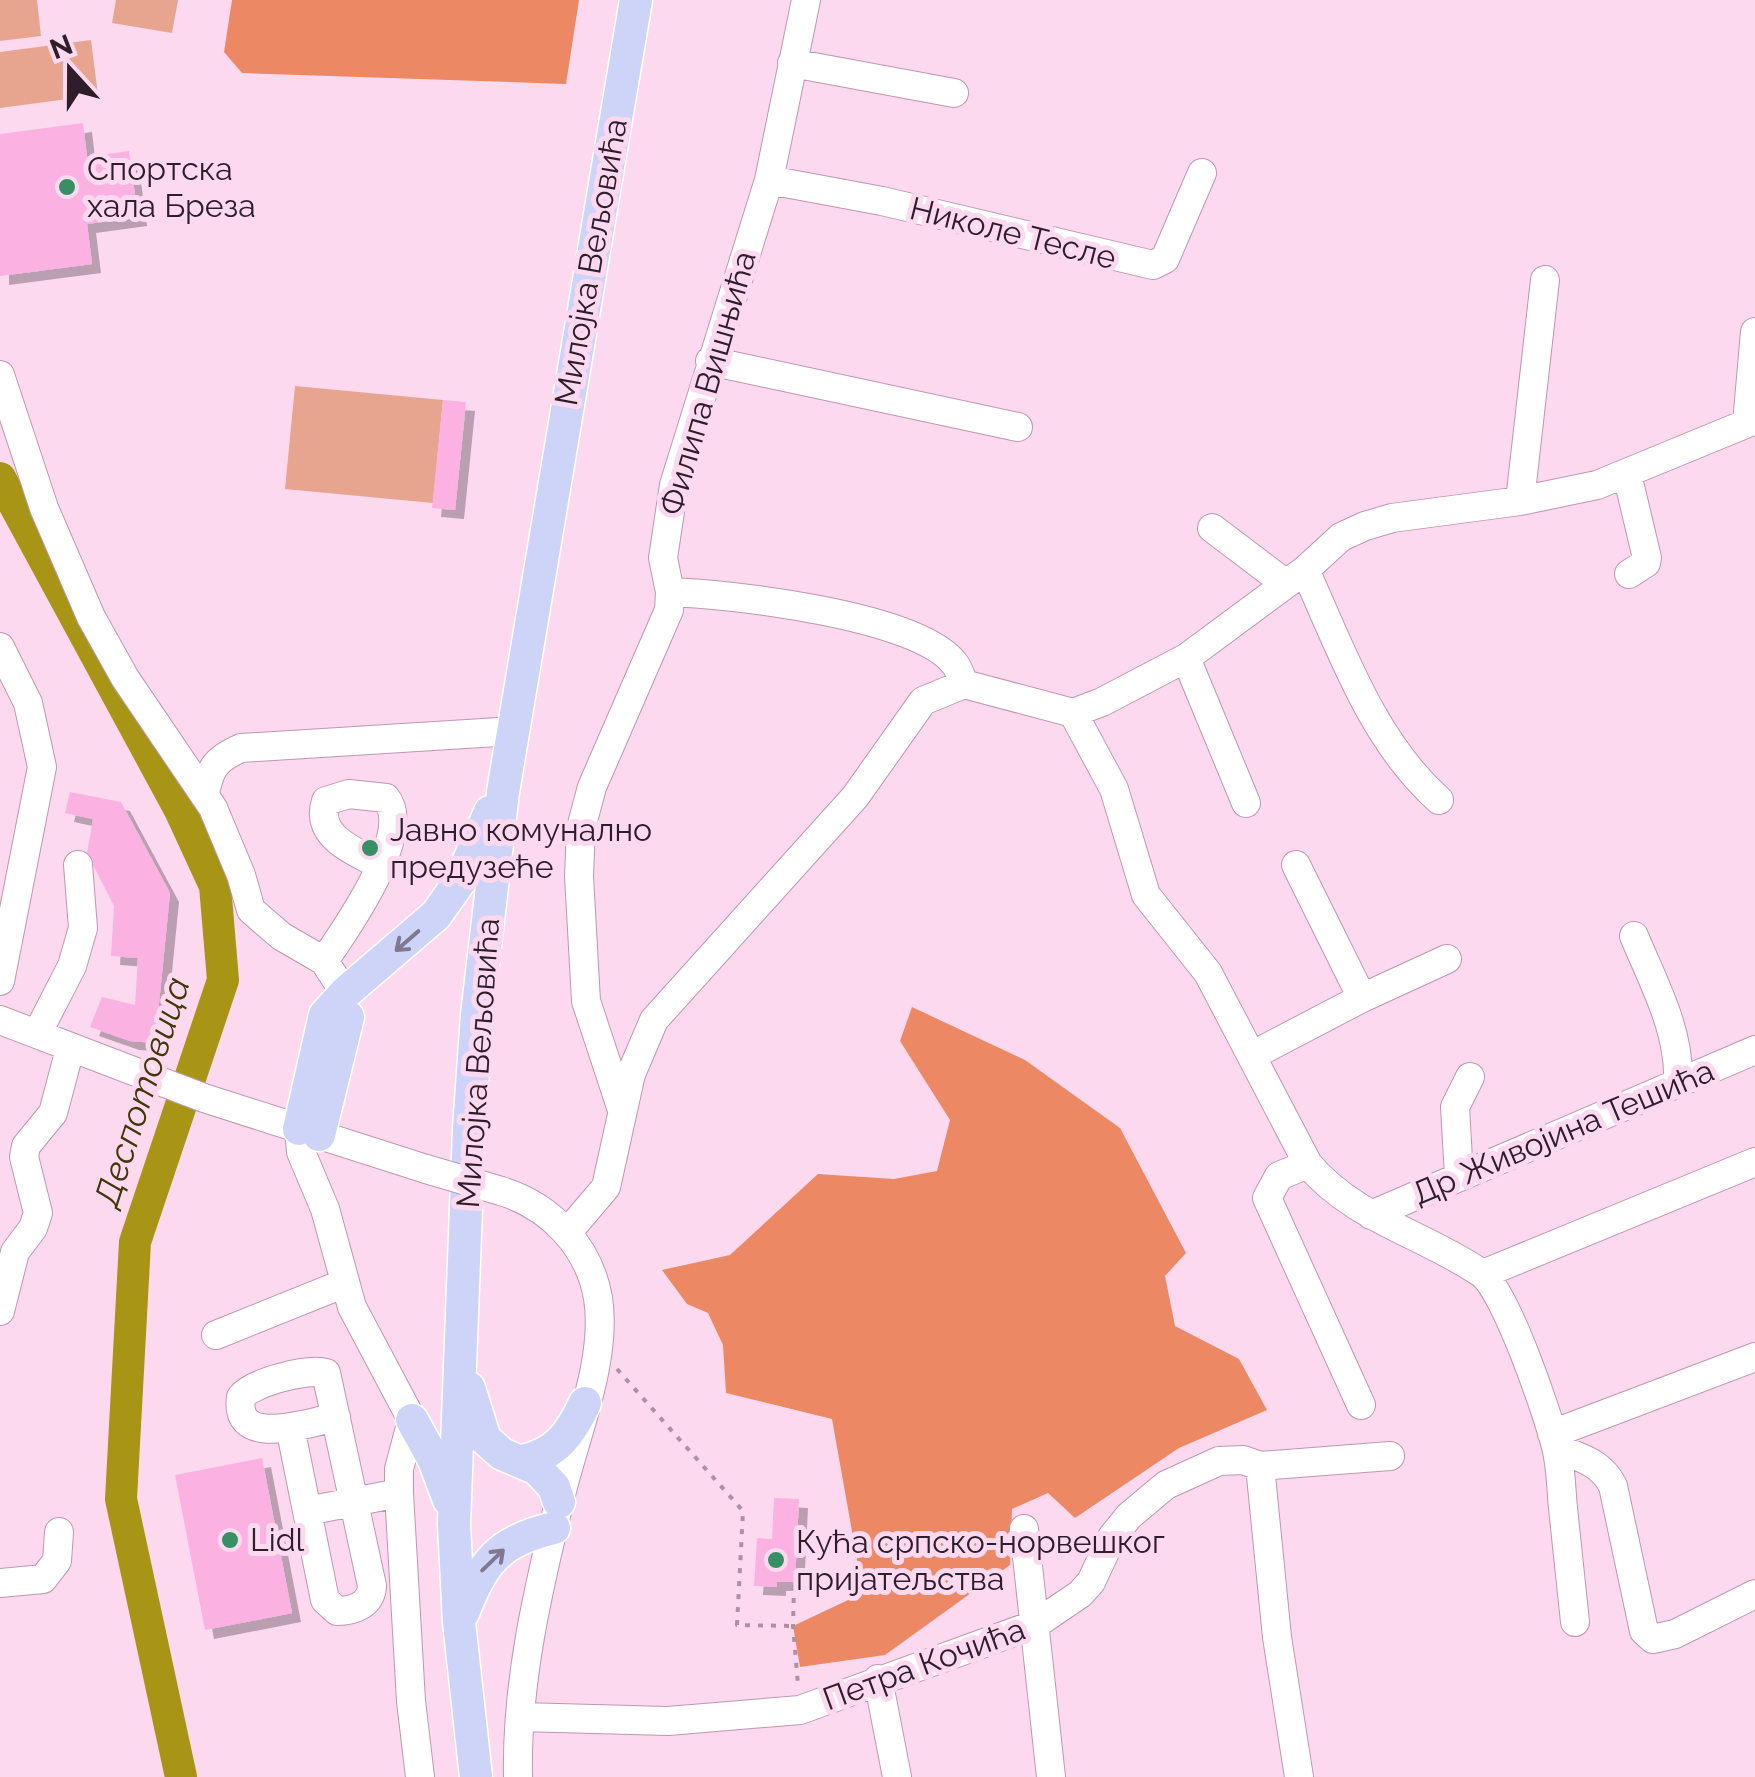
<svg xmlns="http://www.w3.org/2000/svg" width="1755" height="1777" viewBox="0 0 1755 1777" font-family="Raleway,sans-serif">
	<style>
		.green { fill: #e7a58f }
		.forest { fill: #ed8865 }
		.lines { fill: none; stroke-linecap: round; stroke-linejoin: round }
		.river { stroke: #a99515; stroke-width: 32 }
		.building { fill: #fcb1e3; filter: url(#shadow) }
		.minor-casing { stroke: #bf96b1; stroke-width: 30 }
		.major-casing { stroke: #fff; stroke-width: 35 }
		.path { stroke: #ad91a3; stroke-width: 4; stroke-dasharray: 5 8; stroke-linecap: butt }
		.minor { stroke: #fff; stroke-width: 28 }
		.major { stroke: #ced3f8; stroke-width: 32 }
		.minor-bridge-casing { stroke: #bf96b1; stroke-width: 30; stroke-linecap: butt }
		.minor-bridge { stroke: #fff; stroke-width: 28 }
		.oneway { stroke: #7e7890 }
		.poi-dot { fill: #368f65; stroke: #fdd9f0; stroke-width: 4 }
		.labels { text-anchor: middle; stroke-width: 10; stroke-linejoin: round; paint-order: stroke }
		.poi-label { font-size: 32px; fill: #2e1e29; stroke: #fdd9f0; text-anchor: start }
		.street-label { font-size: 32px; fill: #2e1e29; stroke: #fdd9f0 }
		.water-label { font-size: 35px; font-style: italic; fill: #403807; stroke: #fdd9f0 }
	</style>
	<defs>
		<filter id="shadow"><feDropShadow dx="9" dy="9" stdDeviation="0" flood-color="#0004"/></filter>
	</defs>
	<rect width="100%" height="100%" fill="#fdd9f0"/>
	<path class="green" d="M0,0H37L41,36L0,41Z
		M116,0H178L172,33L112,23Z
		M91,40L98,95L0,108V52Z
		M295,386L443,400L433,503L285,489Z"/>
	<path class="forest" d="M232,0H579L566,84L242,73L224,52Z
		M912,1007L1025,1060L1120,1128L1186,1253L1165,1276L1175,1326L1239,1359L1267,1410L1179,1448L1075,1518L1048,1493L1012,1509L1010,1565L885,1655L800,1667L793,1626L863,1593L832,1419L726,1393L723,1345L708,1313L687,1304L662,1270L730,1255L818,1174L894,1179L937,1171L950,1120L900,1041Z"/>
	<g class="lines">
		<path class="river" d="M0,478L180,810L215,886L223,980L135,1242L121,1499L181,1777"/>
	</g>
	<path class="building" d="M83,123L87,157L129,151L138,217L87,224L92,264L0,276V134Z
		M443,400L466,402L455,510L432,508Z
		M70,792L121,802L170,893L155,1043L130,1041L90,1027L102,997L135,1005L138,958L111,956L114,906L87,853L93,819L65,813Z
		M262,1458L292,1613L205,1630L175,1475Z
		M774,1498L799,1499L795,1582H777V1587L754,1586L757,1538L772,1539Z"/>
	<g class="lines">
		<g class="minor-casing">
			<path id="minor" d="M792,63L954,93
				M769,180L882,201L1153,265L1165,259L1202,173
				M710,361L1018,427
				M0,375L44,508L91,617L125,678L213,808L241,875L251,910L281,936L324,961L345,993
				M1747,423L1755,332
				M1627,474L1647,558L1646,563L1629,574
				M1520,501L1545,280
				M1212,528L1286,584
				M1305,570C1342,651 1372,740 1439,800
				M670,592C730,594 917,615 954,663C959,668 961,678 964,684
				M0,647L28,703L42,767L0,981
				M1186,658L1246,803
				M1073,713L1114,789L1146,895L1208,973L1308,1164C1354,1219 1422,1233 1481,1273C1505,1289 1548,1414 1556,1447C1561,1466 1561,1488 1563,1508C1567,1546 1571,1584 1575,1622
				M205,794C210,767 216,759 241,748L514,731
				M1296,865L1362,998
				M1634,936C1653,982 1680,1030 1678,1081
				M324,961C346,929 414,833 386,798L349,794L326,801C314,837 354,850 379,865
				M0,1020L204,1098L426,1169
				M37,1034L72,966L83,928L78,865
				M1253,1055L1362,998L1447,959
				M621,1107L586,1001L579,876L581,828L592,787L669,610L670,592L663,558L674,485L769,180L806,0
				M299,1129L301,1152L325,1209L352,1307L412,1420L399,1469V1493L411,1701L420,1777
				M1308,1164L1279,1176L1267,1198L1361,1405
				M1459,1176L1455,1107L1470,1077
				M501,1191C550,1206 589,1246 598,1298C608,1360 574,1438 560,1499C538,1590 516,1683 518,1777
				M1371,1215L1755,1050
				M567,1233L606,1187L631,1074L654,1020L855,797L923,701L964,684L1073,713L1102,702L1186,658L1305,570L1341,537L1365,526L1392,518L1520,501L1597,485L1755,420
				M1483,1274L1755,1162
				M0,1311L15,1252L33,1228L38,1213L24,1157L26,1146L53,1113L70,1049
				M216,1335L345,1283
				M290,1427L325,1600L337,1611C353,1611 371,1605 372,1586L328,1382L326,1373C308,1368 253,1382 241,1397C233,1449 308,1423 336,1417
				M1552,1434L1755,1357
				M1557,1448C1581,1458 1601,1462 1613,1486L1644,1631L1653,1639L1675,1634L1755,1594
				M1260,1466L1277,1637L1299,1777
				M307,1511L399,1493
				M1024,1529L1051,1777
				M0,1583L43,1579L57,1561L59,1532
				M878,1679L897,1777
				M520,1717L668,1721L800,1710L1036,1624L1080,1594L1091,1582L1112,1537L1129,1516L1166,1485L1219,1461L1243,1460L1260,1466L1390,1456"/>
		</g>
		<g class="major-casing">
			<path id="major" d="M299,1129L325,1015L345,993L436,915L460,881L490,812
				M319,1135L348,1017
				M469,1388L485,1439L502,1454L537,1469L554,1487L559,1502
				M412,1420L434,1460L449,1500
				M522,1461C557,1454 571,1433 585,1403
				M463,1613C483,1562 498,1541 554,1528
				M476,1777L459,1622L454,1524L469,1129L477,1015L503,792L636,0"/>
		</g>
		<path class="path" d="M617,1369L743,1511L737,1625L793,1626
			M794,1585L793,1626L798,1685"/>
		<use href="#minor" class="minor"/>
		<use href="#major" class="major"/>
		<g class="minor-bridge-casing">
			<path id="minor-bridge" d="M426,1169L501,1191"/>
		</g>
		<use href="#minor-bridge" class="minor-bridge"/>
	</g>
	<defs><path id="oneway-shaft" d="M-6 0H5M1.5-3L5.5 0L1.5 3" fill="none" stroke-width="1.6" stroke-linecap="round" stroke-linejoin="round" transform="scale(2.5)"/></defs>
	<g class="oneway">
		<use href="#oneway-shaft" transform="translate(407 941) rotate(139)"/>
		<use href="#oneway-shaft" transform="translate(493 1560) rotate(-44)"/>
	</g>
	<g class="poi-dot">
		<circle cx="67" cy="187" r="10"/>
		<circle cx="370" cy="848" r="10"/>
		<circle cx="230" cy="1540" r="10"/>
		<circle cx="776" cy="1560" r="10"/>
	</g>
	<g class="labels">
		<g class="poi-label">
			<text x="87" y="180">Спортска<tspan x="87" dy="37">хала Бреза</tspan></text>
			<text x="390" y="841">Јавно комунално<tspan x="390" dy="37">предузеће</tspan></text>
			<text x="250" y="1551">Lidl</text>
			<text x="796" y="1553">Кућа српско-норвешког<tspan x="796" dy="37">пријатељства</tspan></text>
		</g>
		<g class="street-label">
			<text transform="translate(1013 233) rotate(14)" y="11">Николе Тесле</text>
			<text transform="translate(591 262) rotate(-80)" y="11">Милојка Вељовића</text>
			<text transform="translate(708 383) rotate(-74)" y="11">Филипа Вишњића</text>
			<text transform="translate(478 1063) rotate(-86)" y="11">Милојка Вељовића</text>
			<text transform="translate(1563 1132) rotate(-23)" y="11">Др Живојина Тешића</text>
			<text transform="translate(924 1664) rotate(-20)" y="11">Петра Кочића</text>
		</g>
		<g class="water-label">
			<text transform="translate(142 1092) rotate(-72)" y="12">Деспотовица</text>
		</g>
	</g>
	<g transform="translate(70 70) rotate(339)" stroke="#fdd9f0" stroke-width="8" paint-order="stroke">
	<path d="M0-8L18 38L0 25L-18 38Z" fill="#2e1e29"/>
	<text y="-15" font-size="28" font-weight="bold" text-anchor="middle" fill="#2e1e29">N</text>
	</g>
</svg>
